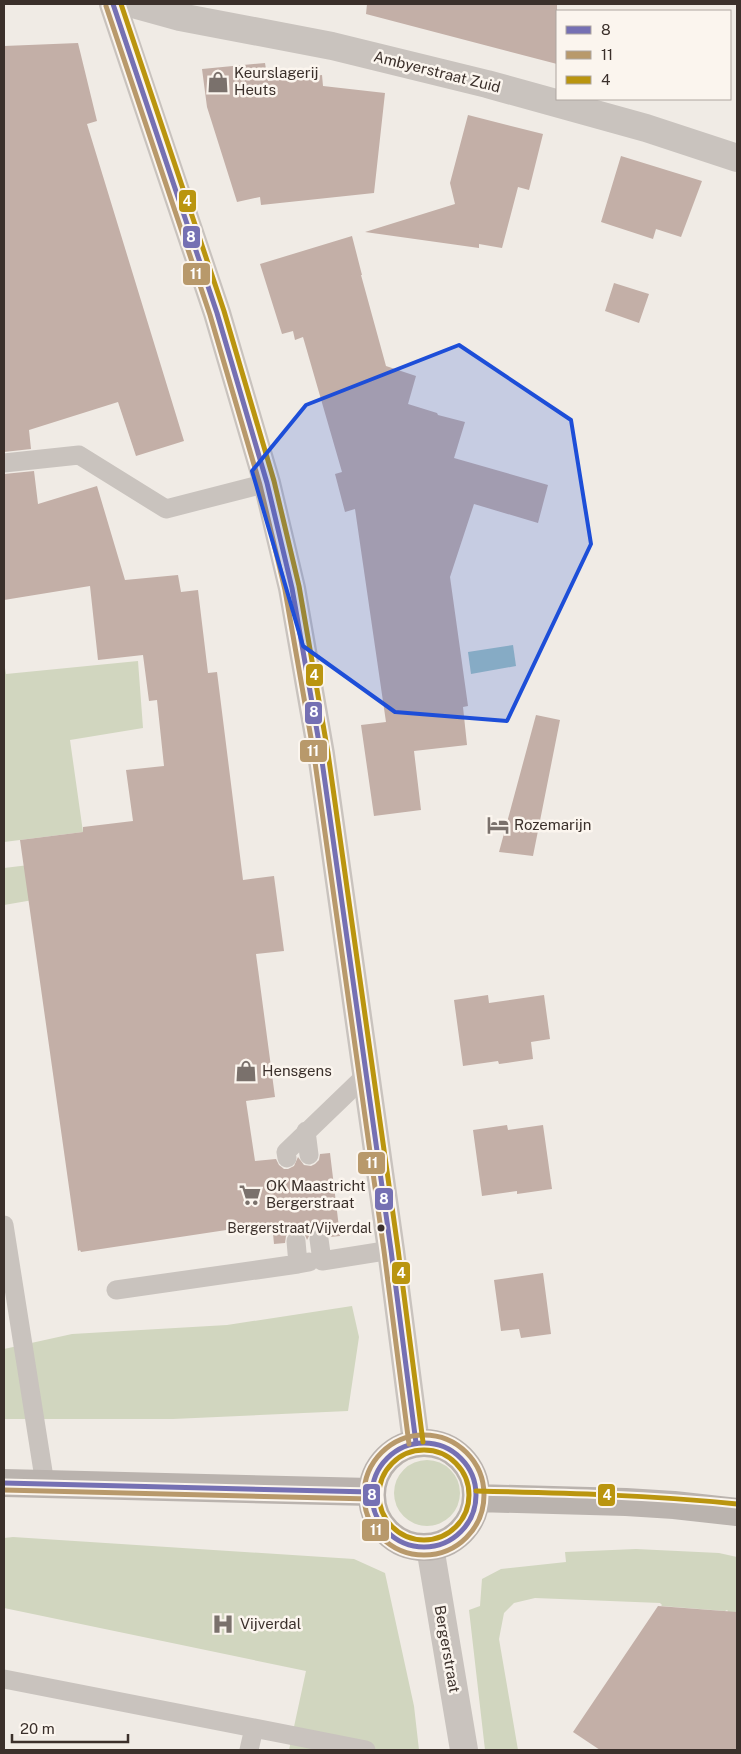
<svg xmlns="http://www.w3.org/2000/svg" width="741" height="1754" viewBox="0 0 741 1754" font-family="'Public Sans',sans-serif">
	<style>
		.green { fill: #d1d6bf }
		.water { fill: #a1c2c1 }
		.building { fill: #c3afa7 }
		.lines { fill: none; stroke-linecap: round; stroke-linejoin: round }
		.service { stroke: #c9c3be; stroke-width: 19 }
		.minor { stroke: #c9c3be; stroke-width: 28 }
		.tertiary { stroke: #c9c3be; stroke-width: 28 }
		.secondary { stroke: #bab3ae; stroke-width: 28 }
		.bus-1-casing { stroke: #fbf5ee; stroke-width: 9 }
		.bus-2-casing { stroke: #fbf5ee; stroke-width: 9 }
		.bus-3-casing { stroke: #fbf5ee; stroke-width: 9 }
		.bus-1 { stroke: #7570b3; stroke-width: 5 }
		.bus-2 { stroke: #b8996b; stroke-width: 5 }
		.bus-3 { stroke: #ba950f; stroke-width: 5 }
		.marked { fill: #1d4ed8; fill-opacity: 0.2; stroke: #1d4ed8; stroke-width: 4; stroke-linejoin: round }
		.bus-dot { fill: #3b302b; stroke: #fbf5ee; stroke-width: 2 }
		.labels { text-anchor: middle; stroke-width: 5; stroke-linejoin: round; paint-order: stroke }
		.bus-label { font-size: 14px; fill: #3b302b; stroke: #fbf5ee; text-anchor: end }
		.street-label { font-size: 15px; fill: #3b302b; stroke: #fbf5ee }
		.poi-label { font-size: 15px; fill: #3b302b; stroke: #fbf5ee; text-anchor: start }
		.line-badge { stroke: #fbf5ee; stroke-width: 2 }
		.badge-label { font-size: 14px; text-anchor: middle; font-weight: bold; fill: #fff }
	</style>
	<rect width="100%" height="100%" fill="#f0ebe5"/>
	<path class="green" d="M138,661L143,728L70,740L83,832L4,842V662L6,674Z
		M29,865L33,900L4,905V868Z
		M352,1306L359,1337L348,1411L173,1419H4V1349L72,1334L227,1325Z
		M394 1493a33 33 0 1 1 66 0a33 33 0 1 1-66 0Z
		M13,1537L354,1559L385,1573L414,1706L419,1750H289L306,1671L4,1608V1538Z
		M636,1549L719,1553L737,1557V1620L724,1617L728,1611L727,1610L725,1611L661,1606L662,1605L660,1603L535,1598L514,1603L504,1613L499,1639L518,1750H485L469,1610L480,1606L482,1579L501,1569L566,1562L565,1552Z"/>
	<path class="water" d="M513,645L516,666L471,674L468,652Z"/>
	<path class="building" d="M367,4H557V64L366,14Z
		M78,43L97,121L87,124L184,441L136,456L118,402L29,430L31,449L4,452V46Z
		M265,63L268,81L322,75L323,86L385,93L374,193L261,205L260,197L237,202L207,107L202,69Z
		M468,115L543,134L529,190L518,187L502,248L479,244V248L365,232L455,204L450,183Z
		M621,156L702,181L681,237L656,229L653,239L601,222Z
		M352,236L362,275H361L386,366L416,376L408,404L437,413L438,415L465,422L454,458L548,485L538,523L474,504L450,577L468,706L463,707L467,745L414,751L421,810L374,816L361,725L386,722L355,509L345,512L335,474L342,472L303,337L295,340L293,331L282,334L260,264Z
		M614,283L649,294L639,323L605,311Z
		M34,471L38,504L97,486L125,580L178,575L181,592L198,590L208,673L217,672L243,880L274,876L284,951L256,954L275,1097L246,1101L255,1161L276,1159L279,1165L284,1169H288L294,1166L298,1157L304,1165L311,1166L315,1164L319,1160L320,1154L330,1153L340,1236L330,1237L328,1232L324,1229L318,1228L312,1230L307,1240L305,1235L301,1231L295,1230L290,1232L286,1236L285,1243L274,1244L272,1223L81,1252L80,1250L78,1251L20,840L83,832V827L133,821L126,770L164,766L157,700L149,701L143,655L98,660L90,586L4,600V474Z
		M536,715L560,720L533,856L499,852Z
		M488,995L489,1003L544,995L550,1039L531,1042L533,1059L499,1064L498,1061L463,1066L454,1000Z
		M507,1125L508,1130L543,1125L552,1189L517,1194V1191L482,1196L473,1130Z
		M543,1273L551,1334L521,1338L519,1329L501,1331L494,1280Z
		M658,1606L737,1612V1750H600L573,1732Z"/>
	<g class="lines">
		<path class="service" d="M4,463L79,455L166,509L267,483
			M306,1131L309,1155
			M287,1158L286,1152L367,1074
			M4,1225L45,1484
			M319,1239L322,1261L391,1250
			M296,1241L298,1264L309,1262
			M116,1290L298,1264
			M4,1679L366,1750
			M249,1750L254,1728"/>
		<path class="minor" d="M133,4L180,17L332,46L487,84L646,128L737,158
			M430,1547L464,1750"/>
		<path class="tertiary" d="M113,4L217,313L267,483L292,588L321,754L391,1250L416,1443"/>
		<path class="secondary" d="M372 1495a52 52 0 1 1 104 0a52 52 0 1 1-104 0Z
			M4,1483L371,1492
			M476,1498L626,1502L674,1505L737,1512"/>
		<g class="bus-1-casing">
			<path id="bus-1" d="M113,4L217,313L267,483L292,588L321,754L391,1250L416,1443
				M372 1495a52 52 0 1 1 104 0a52 52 0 1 1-104 0Z
				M4,1483L371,1492"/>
		</g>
		<g class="bus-2-casing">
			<path id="bus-2" d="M106,6L210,315L260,485L285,590L314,755L384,1251L409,1444
				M364 1495a60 60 0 1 1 120 0a60 60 0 1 1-120 0Z
				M4,1490L371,1499"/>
		</g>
		<g class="bus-3-casing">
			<path id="bus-3" d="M121,4L224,311L274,481L299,586L328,753L398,1249L423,1442
				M379 1495a45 45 0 1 1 90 0a45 45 0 1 1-90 0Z
				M476,1491C564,1493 650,1495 737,1504"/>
		</g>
		<use href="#bus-1" class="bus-1"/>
		<use href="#bus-2" class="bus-2"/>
		<use href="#bus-3" class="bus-3"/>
	</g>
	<path class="marked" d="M459,345L571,420L591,544L507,721L395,712L303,646L252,471L306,405Z"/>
	<defs>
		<g id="shop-bare" transform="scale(1.725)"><path d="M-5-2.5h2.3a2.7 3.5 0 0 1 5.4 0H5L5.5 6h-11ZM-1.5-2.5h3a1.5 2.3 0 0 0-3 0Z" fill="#7a716c" stroke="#fbf5ee" stroke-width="2.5" paint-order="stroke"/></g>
		<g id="hotel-bare" transform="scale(1.725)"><path d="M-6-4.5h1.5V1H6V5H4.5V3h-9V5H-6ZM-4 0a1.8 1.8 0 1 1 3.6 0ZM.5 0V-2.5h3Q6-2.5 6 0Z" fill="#7a716c" stroke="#fbf5ee" stroke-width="2.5" paint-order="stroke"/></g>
		<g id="supermarket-bare" transform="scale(1.725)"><path d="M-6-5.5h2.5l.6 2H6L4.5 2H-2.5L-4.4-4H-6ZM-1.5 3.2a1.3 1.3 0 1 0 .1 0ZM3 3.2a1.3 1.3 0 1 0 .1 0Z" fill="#7a716c" stroke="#fbf5ee" stroke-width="2.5" paint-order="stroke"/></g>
		<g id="hospital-bare" transform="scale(1.725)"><path d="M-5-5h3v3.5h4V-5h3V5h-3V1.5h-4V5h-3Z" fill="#7a716c" stroke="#fbf5ee" stroke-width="2.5" paint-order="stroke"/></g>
	</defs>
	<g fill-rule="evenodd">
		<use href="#shop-bare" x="218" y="82"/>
		<use href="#hotel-bare" x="498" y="825"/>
		<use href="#shop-bare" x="246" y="1071"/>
		<use href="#supermarket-bare" x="250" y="1195"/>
		<use href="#hospital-bare" x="223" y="1624"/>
	</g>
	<circle class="bus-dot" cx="381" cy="1228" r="4.5"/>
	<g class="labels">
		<g class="bus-label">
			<text x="372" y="1233">Bergerstraat/Vijverdal</text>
		</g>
		<g class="street-label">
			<text transform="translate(437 72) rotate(14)" y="5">Ambyerstraat Zuid</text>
			<text transform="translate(447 1649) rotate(80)" y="5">Bergerstraat</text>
		</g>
		<g class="poi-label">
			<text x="234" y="78">Keurslagerij<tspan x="234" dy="17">Heuts</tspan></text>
			<text x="514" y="830">Rozemarijn</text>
			<text x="262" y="1076">Hensgens</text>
			<text x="266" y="1191">OK Maastricht<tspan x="266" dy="17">Bergerstraat</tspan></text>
			<text x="240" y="1629">Vijverdal</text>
		</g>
	</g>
	<g class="line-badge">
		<rect x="178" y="189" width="19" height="24" rx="5" fill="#ba950f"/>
		<rect x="182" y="225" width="19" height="24" rx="5" fill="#7570b3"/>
		<rect x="182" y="262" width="29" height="24" rx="5" fill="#b8996b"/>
		<rect x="305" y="663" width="19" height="24" rx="5" fill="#ba950f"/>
		<rect x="304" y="701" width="19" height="24" rx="5" fill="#7570b3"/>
		<rect x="299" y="739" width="29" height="24" rx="5" fill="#b8996b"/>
		<rect x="357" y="1151" width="29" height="24" rx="5" fill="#b8996b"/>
		<rect x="374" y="1187" width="20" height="24" rx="5" fill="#7570b3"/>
		<rect x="391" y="1261" width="20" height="24" rx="5" fill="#ba950f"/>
		<rect x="597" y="1483" width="19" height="24" rx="5" fill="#ba950f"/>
		<rect x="362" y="1483" width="19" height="24" rx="5" fill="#7570b3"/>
		<rect x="361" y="1518" width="29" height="24" rx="5" fill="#b8996b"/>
	</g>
	<g class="badge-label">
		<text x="187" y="206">4</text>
		<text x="191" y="242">8</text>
		<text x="196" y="279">11</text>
		<text x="314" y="680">4</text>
		<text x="314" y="717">8</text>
		<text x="313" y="756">11</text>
		<text x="372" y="1168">11</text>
		<text x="384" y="1204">8</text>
		<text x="401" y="1278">4</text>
		<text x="607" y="1500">4</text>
		<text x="372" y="1500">8</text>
		<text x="376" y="1535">11</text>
	</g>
	<rect width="741" height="1754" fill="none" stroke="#3b302b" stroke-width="10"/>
	<rect x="556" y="10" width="175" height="90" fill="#fbf5ee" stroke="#aea6a0"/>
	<rect x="566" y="26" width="25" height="8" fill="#7570b3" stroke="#aea6a0"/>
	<text x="601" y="35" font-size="15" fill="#3b302b">8</text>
	<rect x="566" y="51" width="25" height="8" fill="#b8996b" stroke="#aea6a0"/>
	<text x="601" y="60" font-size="15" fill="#3b302b">11</text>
	<rect x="566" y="76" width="25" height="8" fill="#ba950f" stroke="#aea6a0"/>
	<text x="601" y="85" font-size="15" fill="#3b302b">4</text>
	<path d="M12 1734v8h116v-8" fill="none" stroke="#3b302b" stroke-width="2.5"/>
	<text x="20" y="1734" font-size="15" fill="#3b302b" stroke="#fbf5ee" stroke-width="4" paint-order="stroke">20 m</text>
</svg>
